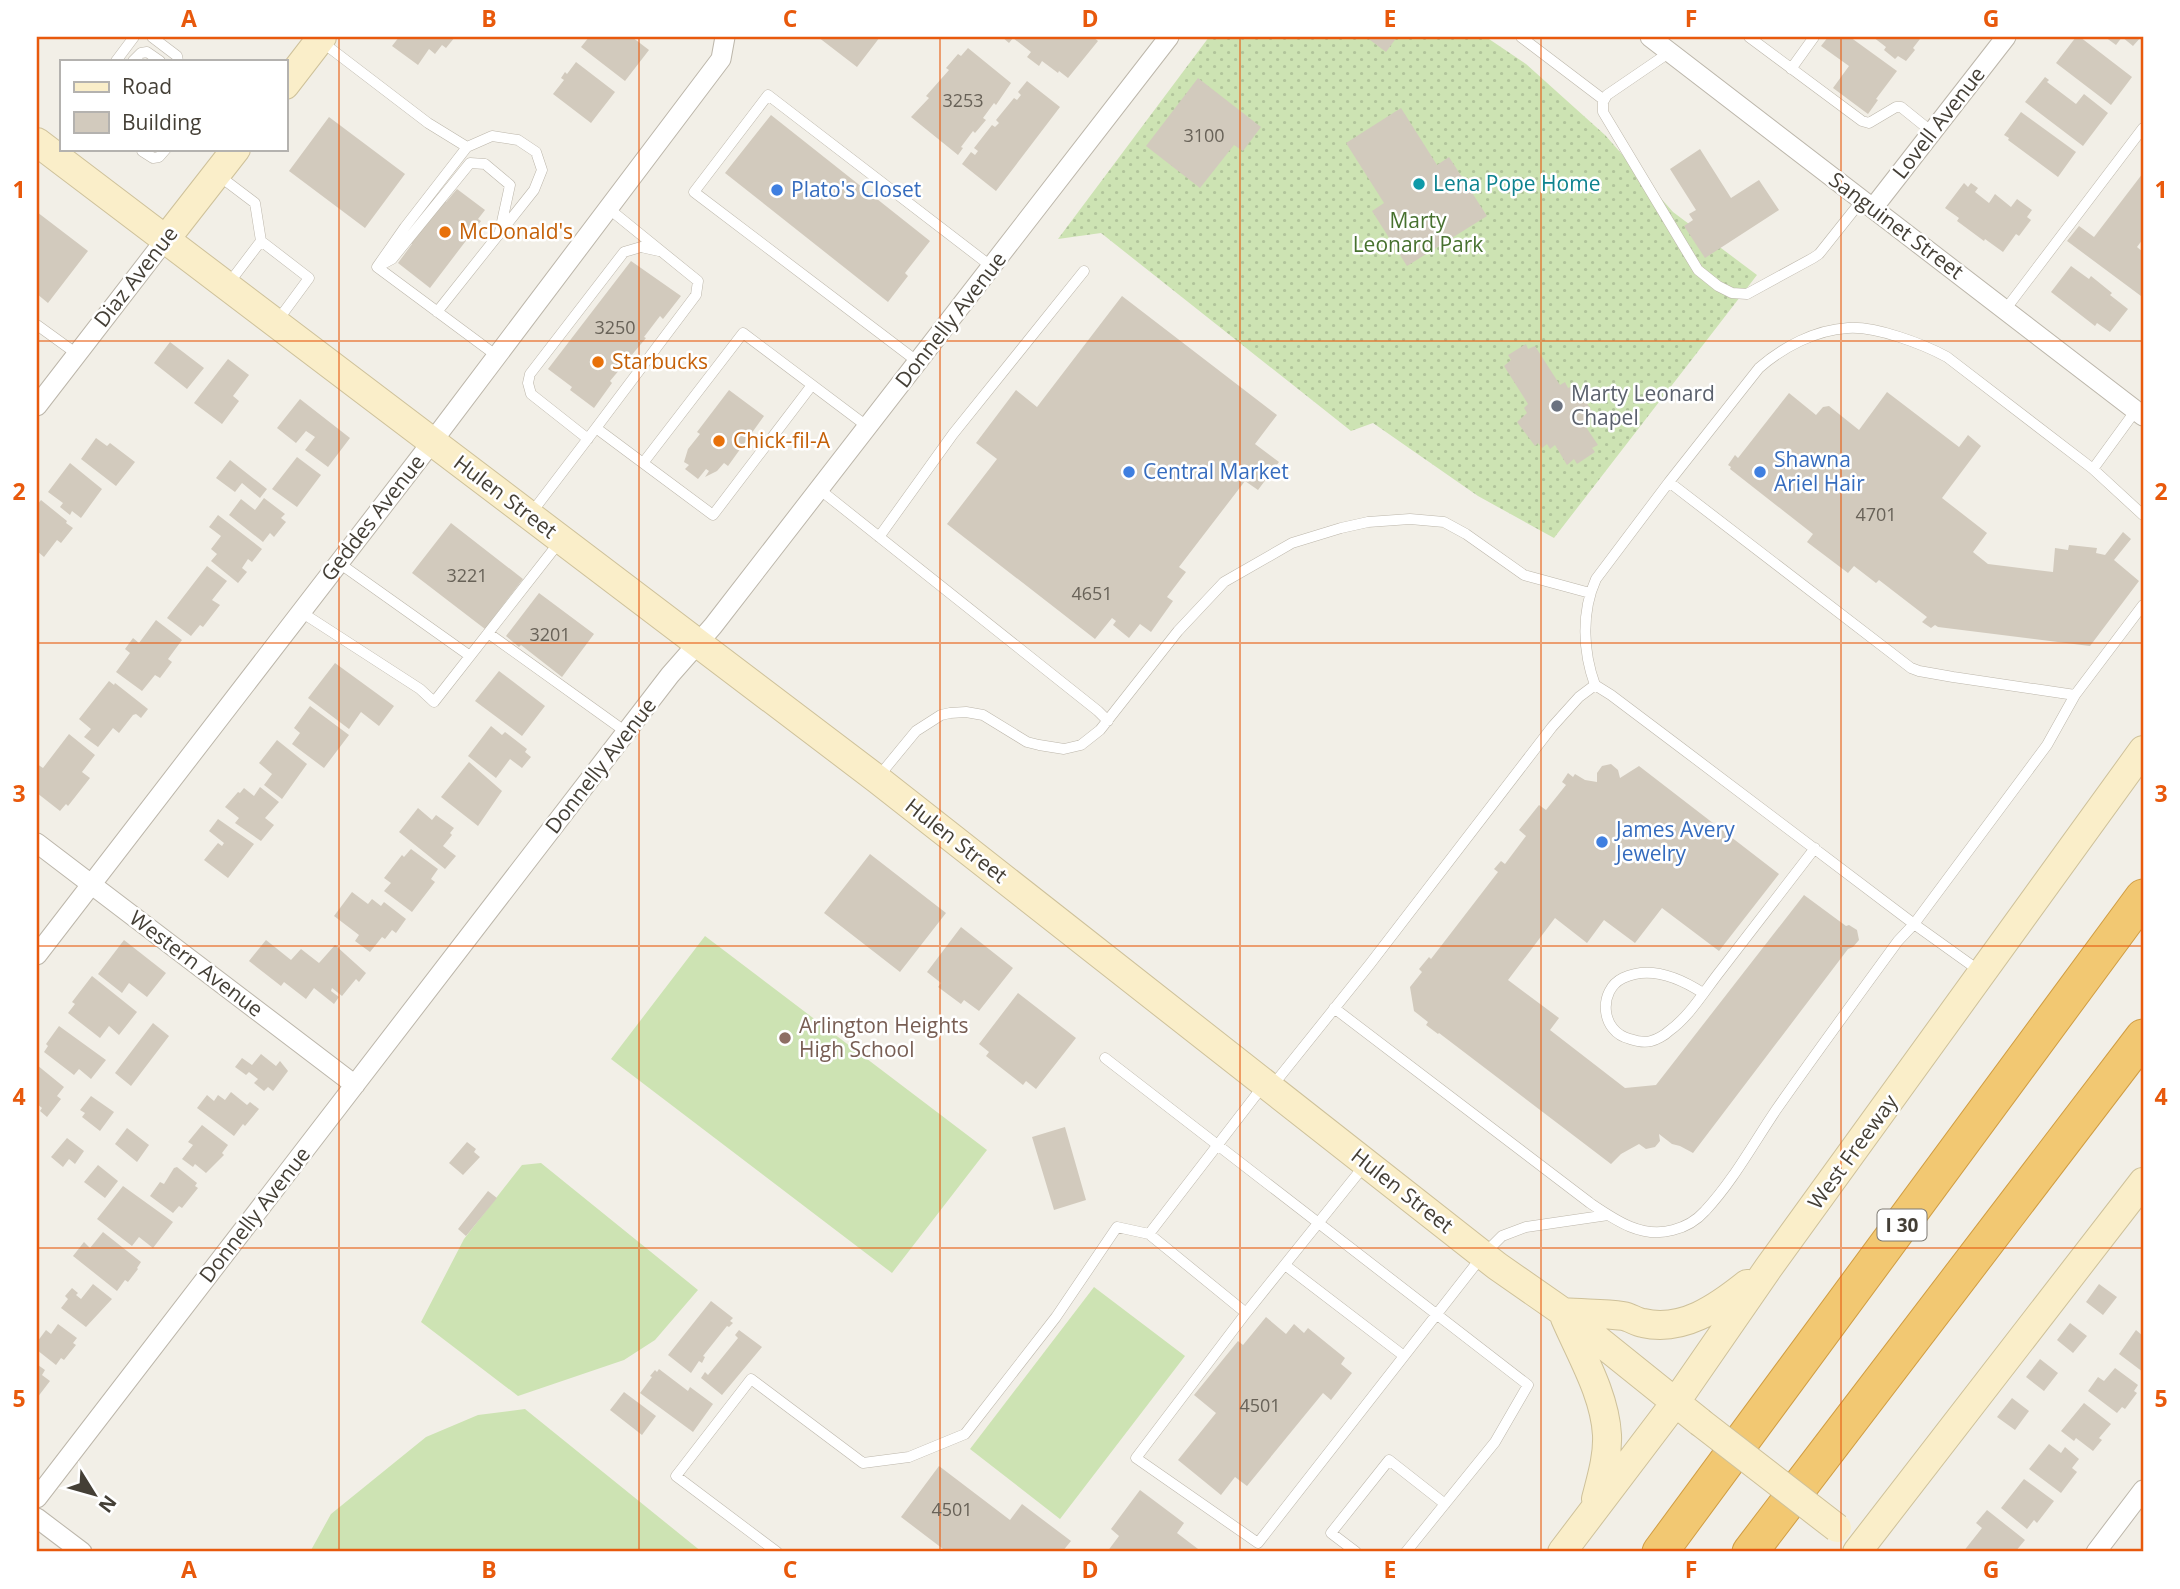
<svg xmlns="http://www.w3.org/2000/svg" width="2180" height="1589" viewBox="0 0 2180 1589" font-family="'Open Sans',sans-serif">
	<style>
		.grass { fill: url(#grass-dots) }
		.garden { fill: #cde3b3 }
		.building { fill: #d2cabd }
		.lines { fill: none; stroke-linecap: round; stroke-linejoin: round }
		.lane-casing { stroke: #bcb6aa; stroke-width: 11 }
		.street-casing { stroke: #bcb6aa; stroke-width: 21 }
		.secondary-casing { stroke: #cec19a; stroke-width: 30 }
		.highway-casing { stroke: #d09d43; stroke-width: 37 }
		.lane { stroke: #fff; stroke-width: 10 }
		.street { stroke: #fff; stroke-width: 19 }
		.secondary { stroke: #faeec9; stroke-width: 28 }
		.highway { stroke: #f2c872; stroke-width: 35 }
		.secondary-bridge-casing { stroke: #cec19a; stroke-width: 30; stroke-linecap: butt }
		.secondary-bridge { stroke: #faeec9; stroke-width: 28 }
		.grid { fill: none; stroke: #e8590c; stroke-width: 2; stroke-opacity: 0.55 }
		.culture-dot { fill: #0f9aa8; stroke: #fff; stroke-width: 2.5 }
		.shop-dot { fill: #3f7fe0; stroke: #fff; stroke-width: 2.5 }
		.food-dot { fill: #e8710a; stroke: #fff; stroke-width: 2.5 }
		.worship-dot { fill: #6b7280; stroke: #fff; stroke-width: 2.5 }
		.education-dot { fill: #8d6e63; stroke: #fff; stroke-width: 2.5 }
		.labels { text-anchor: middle; stroke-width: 5; stroke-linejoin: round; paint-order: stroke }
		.number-label { font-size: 18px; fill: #686258 }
		.shield { fill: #fff; stroke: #7c7972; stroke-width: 2 }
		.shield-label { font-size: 19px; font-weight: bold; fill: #443f36 }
		.street-label { font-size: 21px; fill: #443f36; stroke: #fff }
		.culture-label { font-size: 21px; fill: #0d838f; stroke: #fff; text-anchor: start }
		.shop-label { font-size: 21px; fill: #366cbe; stroke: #fff; text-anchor: start }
		.park-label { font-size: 21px; fill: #47712f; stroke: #fff }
		.food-label { font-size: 21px; fill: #c56008; stroke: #fff; text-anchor: start }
		.worship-label { font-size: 21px; fill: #5b616d; stroke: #fff; text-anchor: start }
		.education-label { font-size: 21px; fill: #785e54; stroke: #fff; text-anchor: start }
		.neatline { fill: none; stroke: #e8590c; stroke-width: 2.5 }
		.grid-label { font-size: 23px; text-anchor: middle; font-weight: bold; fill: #e8590c }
	</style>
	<defs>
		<pattern id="grass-dots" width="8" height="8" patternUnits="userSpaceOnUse" patternTransform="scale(1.75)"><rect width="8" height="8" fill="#cde3b3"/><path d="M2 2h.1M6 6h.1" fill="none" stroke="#b1c49b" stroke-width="1.8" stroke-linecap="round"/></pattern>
	</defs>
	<rect width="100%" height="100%" fill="#f2efe7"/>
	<path class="grass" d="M1209,37H1486L1526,64L1605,135L1673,212L1757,275L1554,538L1478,496L1373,423L1351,431L1101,233L1058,239Z"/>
	<path class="garden" d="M705,936L987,1150L892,1273L611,1059Z
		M541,1163L698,1290L655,1340L624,1360L518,1396L421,1322L464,1239L522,1165Z
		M1094,1287L1185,1356L1060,1519L970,1449Z
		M525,1409L702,1552H310L331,1514L426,1437L478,1415Z"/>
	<path class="building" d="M399,37H455L446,48L442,45L435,54L429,49L418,65L392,46Z
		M589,37H632L649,50L625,81L581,47Z
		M818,37H880L857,67Z
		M1002,37H1093L1098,41L1068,78L1059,71L1058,73L1042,61L1039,66L1027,57L1031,52L1013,38L1009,43Z
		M1366,37H1397L1386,52Z
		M1828,37H1850L1897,71L1876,99L1878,100L1868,114L1833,88L1849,66L1821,46Z
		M1873,37H1916L1920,39L1913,48L1915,50L1906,61L1898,56L1895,59L1884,50L1886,47Z
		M2076,37H2080L2132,77L2111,105L2056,63Z
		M2105,37H2141L2133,46L2122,37L2116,45Z
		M968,48L1011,83L996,105L994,103L983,118L986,120L975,133L973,131L961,147L963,148L958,155L911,117L929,98L926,96L949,70L946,68L958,54L961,56Z
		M576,62L615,92L591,123L553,94L564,80L561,78L565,72L567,74Z
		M2045,77L2049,80L2047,82L2076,104L2084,94L2108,113L2083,146L2025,102Z
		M1198,78L1261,127L1243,151L1234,145L1200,188L1146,146Z
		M1027,81L1060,107L996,191L962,164L971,152L975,155L978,151L974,148L992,125L995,127L999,123L996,120L1014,98L1017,100L1021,95L1018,92Z
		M1401,108L1437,165L1449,157L1487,216L1407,266L1372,211L1384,203L1346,143Z
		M2021,112L2076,152L2058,177L2008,140L2009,138L2004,135Z
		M771,115L930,241L905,273L908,276L888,302L725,173Z
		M329,117L405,174L365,228L289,171Z
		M1700,149L1731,198L1759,180L1779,210L1705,258L1684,226L1693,220L1689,214L1696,210L1670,169Z
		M2143,173V239L2137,247L2143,252V293L2141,296L2067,241L2079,226L2094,237Z
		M1964,183L1968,187L1971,183L1978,188L1975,192L1989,203L1995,194L2011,207L2017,199L2032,210L2027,217L2031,220L2019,236L2016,234L2003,252L1985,239L1984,241L1957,221L1959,218L1945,208Z
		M457,189L485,210L478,219L481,221L430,288L398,263L412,244L410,242L442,199L446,202Z
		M37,212L88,251L48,303L37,294Z
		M631,261L681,296L663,319L660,316L644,337L646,338L610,381L612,383L594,408L570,390L572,387L548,369Z
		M2071,266L2089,279L2091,276L2112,293L2110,295L2128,309L2110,332L2097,323L2095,326L2051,292Z
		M1122,296L1277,415L1255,444L1279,462L1258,490L1245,481L1179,567L1186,572L1167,597L1173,601L1151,632L1140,624L1129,638L1113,625L1116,621L1112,618L1095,639L947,524L997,459L976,443L1016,390L1037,407Z
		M170,342L204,368L187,389L154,363Z
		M1526,344L1528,349L1535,346L1560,385L1565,382L1568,388L1575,385L1592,411L1590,413L1593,417L1588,419L1591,424L1586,427L1598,445L1592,448L1595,452L1577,464L1574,459L1567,465L1555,445L1550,449L1547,444L1542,448L1538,443L1535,446L1517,422L1527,413L1524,408L1528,404L1504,366L1511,360L1508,355Z
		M228,359L249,375L233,396L239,401L222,424L194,403Z
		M729,390L764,416L728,466L724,463L717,471L705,477L709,471L706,469L698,479L685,469L689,465L684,462L688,449L700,434L697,432Z
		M1887,392L1959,447L1968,435L1981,446L1942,498L1987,533L1973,552L1988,564L2053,572L2055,548L2068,550L2069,545L2097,548L2096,553L2105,555L2123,532L2131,539L2114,560L2139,581L2090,646L1938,627L1935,625L1931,628L1922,622L1927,617L1879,580L1876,583L1854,566L1848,573L1807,542L1813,534L1730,469L1731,467L1728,465L1735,455L1738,458L1789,393L1816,415L1823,407L1829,406L1859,430Z
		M300,399L350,438L328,467L305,450L315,437L306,431L296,443L277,428Z
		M96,438L107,446L110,443L135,462L116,486L81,459Z
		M297,457L321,475L297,507L272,489Z
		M230,460L267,489L260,498L242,483L235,492L216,478Z
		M70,463L102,489L81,518L72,511L70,515L60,507L63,503L48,492Z
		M264,498L285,514L281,518L286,522L274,537L270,533L263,542L229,515L241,499L255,510Z
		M41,500L67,521L66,523L73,528L61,543L57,540L44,557L37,551V505Z
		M218,515L262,549L252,562L248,559L242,568L247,572L238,583L211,561L217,554L211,549L221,536L209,527Z
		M451,523L523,579L485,629L412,573Z
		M207,566L227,581L212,600L220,605L203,627L200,625L191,636L167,618Z
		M539,593L594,634L562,677L521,645L519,647L506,636Z
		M156,620L182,640L168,659L172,662L160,678L155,675L142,691L116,672L130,653L125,649L133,638L139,643Z
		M335,663L394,706L379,726L361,712L349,729L308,698Z
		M499,671L545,706L522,736L475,701Z
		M109,681L114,685L115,683L148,709L141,718L136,714L133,715L119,733L113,728L98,747L84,737L91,729L79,719Z
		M310,706L349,735L324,768L292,744L300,733L294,728Z
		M491,726L502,735L505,732L527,749L525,752L531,757L522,768L510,759L496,778L468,756Z
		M69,734L95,755L82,772L90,778L68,806L66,804L60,811L37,793V764L43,768Z
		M277,740L307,764L282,799L264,785L272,774L259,763Z
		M469,762L502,791L478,826L441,797Z
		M1611,764L1618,770L1620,778L1639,766L1779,874L1719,951L1662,908L1635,943L1604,920L1587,943L1555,918L1508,980L1559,1018L1550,1030L1625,1088L1656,1085L1804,895L1846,926L1849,925L1857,930L1859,940L1853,947L1848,949L1693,1153L1680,1146L1672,1144L1659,1134L1660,1141L1655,1147L1646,1149L1639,1144L1621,1154L1611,1164L1439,1033L1438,1034L1426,1025L1428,1022L1414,1011L1410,987L1422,972L1419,969L1429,957L1431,959L1498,872L1494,869L1501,861L1505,864L1526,836L1519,830L1539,805L1546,810L1566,785L1562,782L1568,773L1573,777L1575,774L1585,780L1597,782V773L1602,766Z
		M260,787L279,802L265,818L274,825L261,841L235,823L239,818L225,807L238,792L240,793L244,788L254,796Z
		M418,808L432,820L436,815L454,828L450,833L452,835L443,846L456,856L445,869L399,832Z
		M218,819L254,844L228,878L204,860L218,843L222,846L224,843L209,831Z
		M411,849L438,869L431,879L435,882L412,912L384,891L391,883L384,878L402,855L404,857Z
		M870,854L946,913L900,972L824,913Z
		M352,892L368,904L372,899L381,906L384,902L406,919L396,933L392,930L385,939L382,937L370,952L355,941L359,935L334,916Z
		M961,927L1013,968L979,1011L964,1000L961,1004L938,987L941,983L927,972Z
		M124,940L166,973L147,997L129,983L122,993L98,974Z
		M266,940L291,960L301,949L319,963L335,945L366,973L359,982L356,979L342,996L332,988L331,991L339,997L334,1004L314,988L306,999L284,982L281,986L249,961Z
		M92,976L137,1012L119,1035L109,1026L100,1038L68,1013L75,1004L72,1002Z
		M1018,993L1076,1038L1036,1089L1026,1081L1023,1085L986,1056L989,1052L979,1044Z
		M153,1023L169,1036L131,1086L115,1073Z
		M59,1026L106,1060L91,1079L79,1069L74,1075L44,1052L48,1046L46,1044Z
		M261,1054L276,1066L280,1061L288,1071L273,1091L268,1087L264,1091L254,1083L258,1079L249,1072L246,1075L235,1067L242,1058L252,1065Z
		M37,1065L64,1087L57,1096L61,1099L47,1117L40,1111L42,1108L37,1104Z
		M231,1092L247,1105L250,1102L259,1109L245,1126L243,1124L234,1136L197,1108L207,1095L214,1101L218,1095L225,1100Z
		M91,1096L114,1112L100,1131L82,1117L85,1113L80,1110Z
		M202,1125L228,1145L222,1153L224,1155L206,1173L195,1164L193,1167L182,1159L193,1145L188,1142Z
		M1065,1127L1086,1200L1054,1210L1032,1137Z
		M127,1128L149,1145L137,1162L115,1144Z
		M67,1138L84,1151L75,1164L69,1159L63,1167L51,1157Z
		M467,1142L476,1149L474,1152L480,1157L463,1175L449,1163Z
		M98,1165L118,1181L105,1198L84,1182Z
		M177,1167L197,1183L195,1186L198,1188L182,1208L179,1206L173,1213L150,1196L160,1182L164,1184L174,1168Z
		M123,1186L173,1222L153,1248L139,1237L132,1246L97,1219Z
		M488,1191L497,1198L466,1236L458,1229Z
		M103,1232L141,1262L137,1268L138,1269L128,1282L125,1280L117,1291L73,1256L84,1242L90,1248Z
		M93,1284L112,1299L86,1327L61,1308L68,1299L65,1296L72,1288L78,1293L76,1295L81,1299Z
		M2099,1284L2117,1297L2103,1315L2086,1302Z
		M711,1301L733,1318L730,1321L733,1323L729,1327L727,1326L703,1356L705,1357L702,1363L699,1361L691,1373L668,1355Z
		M1266,1317L1286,1334L1294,1324L1304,1333L1308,1328L1345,1358L1341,1364L1352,1373L1331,1400L1323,1393L1247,1486L1235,1477L1221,1495L1178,1460L1216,1413L1194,1395L1238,1341L1243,1345Z
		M2070,1323L2087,1336L2073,1353L2057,1340Z
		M58,1324L77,1338L73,1343L76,1345L64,1360L61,1358L56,1365L37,1350V1342L46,1330L51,1334Z
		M739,1330L762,1347L722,1395L701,1378L705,1372L708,1375L738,1338L735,1335Z
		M2136,1330L2143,1336V1372L2119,1354Z
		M2040,1359L2058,1373L2044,1391L2026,1377Z
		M38,1365L45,1370L42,1375L50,1381L37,1398Z
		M2115,1368L2138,1385L2134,1391L2137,1393L2125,1409L2122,1407L2117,1413L2088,1391L2098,1377L2104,1381Z
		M659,1369L688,1391L690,1387L713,1404L693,1432L640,1393L652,1377L650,1376L655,1370L657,1372Z
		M624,1392L656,1416L642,1435L610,1410Z
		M2012,1398L2029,1411L2015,1430L1997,1417Z
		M2084,1403L2111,1424L2099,1438L2102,1440L2093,1451L2076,1438L2074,1441L2061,1431Z
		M2049,1444L2061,1453L2065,1447L2079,1459L2072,1468L2077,1472L2061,1493L2029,1469Z
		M939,1466L1010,1520L1022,1504L1071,1541L1062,1552H947L901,1517Z
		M2024,1479L2054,1501L2037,1523L2034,1520L2027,1529L2001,1508Z
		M1140,1490L1184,1523L1177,1533L1202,1552H1107L1119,1536L1111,1529Z
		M1987,1510L2025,1540L2015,1552L2010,1550L2008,1552H1963L1982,1528L1976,1523Z"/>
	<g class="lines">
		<g class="lane-casing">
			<path id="lane" d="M152,37L177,56L178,61
				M1521,37L1604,100
				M1749,37L1862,121L1869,123L1896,107H1901L1932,132
				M322,42L428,123L467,147L492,136L518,140L536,152L542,170L534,190L437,312
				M1670,52L1607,95L1603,102V112L1698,270L1718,286L1732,293L1747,294L1813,258L1819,254L1862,200
				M116,61L134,37
				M133,61L141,53L147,52L160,61
				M1791,69L1814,37
				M467,147L405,227L377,267L497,356
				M142,151L153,158L159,157L166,149
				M218,175L255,203L261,241L309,278L278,320
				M379,266L392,259L470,163L485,164L510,185L500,231
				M229,283L261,241
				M2005,310L2143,128
				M37,325L77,354
				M918,362L694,192L768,95L992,267
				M812,385L713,515L643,463L743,333L868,427
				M596,428L696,295L698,281L608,208
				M588,439L531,394L528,383L530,374L624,252L641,247L659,251
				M2093,469L2136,410
				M1669,482L1911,668L1919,671L1953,677L2075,695
				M819,489L1098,711L1108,721
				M532,512L596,428L643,463
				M2143,515L2093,469L1947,357C1923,344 1876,326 1848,328C1815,330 1783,347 1759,368L1669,482L1596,579C1581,612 1583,652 1595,685L1611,695L1680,747L1914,924L2047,745L2075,695L2143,605
				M879,537L953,434L1084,271
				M339,563L470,656
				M301,612L420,689L434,702L561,540
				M488,633L626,732
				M879,776L916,731L941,715L950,713L966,712L983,715L1027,742L1039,745L1064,749L1081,745L1100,730L1178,631L1224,582L1292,543L1341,528L1368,522L1410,519L1444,522L1466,534L1524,575L1590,593
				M1703,993C1680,978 1650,965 1623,978C1598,990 1600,1032 1630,1039C1636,1041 1644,1043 1651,1041C1656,1040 1665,1035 1669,1031C1690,1016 1705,990 1721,970C1752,930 1783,889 1815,848
				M1334,1008L1590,1203C1615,1220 1642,1239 1673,1230C1685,1227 1697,1220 1705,1211C1733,1181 1753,1144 1776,1110C1816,1053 1857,997 1898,941L1914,924L1981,972
				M1105,1058L1528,1385L1495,1442L1406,1552
				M1273,1085L1370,964L1552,727L1579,697L1595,685
				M1149,1234L1246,1313L1136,1458L1258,1543L1483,1255L1502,1236L1526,1227L1608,1215
				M1285,1265L1404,1356
				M1246,1313L1364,1166
				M777,1552L676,1476L751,1379L863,1463L909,1457L965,1434L1056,1317L1117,1227L1149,1234L1263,1086
				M1356,1552L1331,1533L1389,1460L1445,1504"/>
		</g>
		<g class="street-casing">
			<path id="street" d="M1650,37L2143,416
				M1873,208L2006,37
				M37,406L165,240
				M37,843L355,1085
				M37,955L432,442L721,59L725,37
				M37,1498L670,675L713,626L1169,37
				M37,1518L82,1552
				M2096,1552L2143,1490"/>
		</g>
		<g class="secondary-casing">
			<path id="secondary" d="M285,85L322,37
				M37,142L877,779L1497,1266L1563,1312L1700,1422
				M165,240L236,149
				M1563,1312C1583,1314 1603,1313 1623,1316C1630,1317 1636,1322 1643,1323C1683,1332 1717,1308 1747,1284
				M1565,1318C1581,1355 1605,1395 1607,1435C1608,1457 1601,1479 1596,1499
				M1562,1552L1675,1403L1769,1267L2143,750
				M1857,1552L2143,1182"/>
		</g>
		<g class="highway-casing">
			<path id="highway" d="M1660,1552L2143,897
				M1750,1552L2143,1037"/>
		</g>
		<use href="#lane" class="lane"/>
		<use href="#street" class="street"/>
		<use href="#secondary" class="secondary"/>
		<use href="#highway" class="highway"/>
		<g class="secondary-bridge-casing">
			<path id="secondary-bridge" d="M1700,1422L1837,1528"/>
		</g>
		<use href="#secondary-bridge" class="secondary-bridge"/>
	</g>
	<path class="grid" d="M339,37V1552M639,37V1552M940,37V1552M1240,37V1552M1541,37V1552M1841,37V1552M37,341H2143M37,643H2143M37,946H2143M37,1248H2143"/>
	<circle class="culture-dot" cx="1419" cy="184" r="7"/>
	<g class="shop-dot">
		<circle cx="777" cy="190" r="7"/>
		<circle cx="1129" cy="472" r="7"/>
		<circle cx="1760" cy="472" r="7"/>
		<circle cx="1602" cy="842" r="7"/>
	</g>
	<g class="food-dot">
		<circle cx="445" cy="232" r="7"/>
		<circle cx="598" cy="362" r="7"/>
		<circle cx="719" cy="441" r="7"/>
	</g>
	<circle class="worship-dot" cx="1557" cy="406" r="7"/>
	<circle class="education-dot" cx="785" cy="1038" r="7"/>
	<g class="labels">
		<g class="number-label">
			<text x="963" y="107">3253</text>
			<text x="1204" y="142">3100</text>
			<text x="615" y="334">3250</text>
			<text x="1876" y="521">4701</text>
			<text x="467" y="582">3221</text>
			<text x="1092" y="600">4651</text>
			<text x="550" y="641">3201</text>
			<text x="1260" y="1412">4501</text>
			<text x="952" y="1516">4501</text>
		</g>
		<rect class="shield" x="1877.5" y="1209.5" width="49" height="31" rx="5"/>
		<g class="shield-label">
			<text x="1902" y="1232">I 30</text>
		</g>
		<g class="street-label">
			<text transform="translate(1939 123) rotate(-52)" y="7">Lovell Avenue</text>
			<text transform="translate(1896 226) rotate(37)" y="7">Sanguinet Street</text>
			<text transform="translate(136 277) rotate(-52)" y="7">Diaz Avenue</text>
			<text transform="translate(951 320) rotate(-52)" y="7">Donnelly Avenue</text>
			<text transform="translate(505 497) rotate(37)" y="7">Hulen Street</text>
			<text transform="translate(373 518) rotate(-52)" y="7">Geddes Avenue</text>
			<text transform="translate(601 766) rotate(-52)" y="7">Donnelly Avenue</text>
			<text transform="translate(956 841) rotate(38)" y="7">Hulen Street</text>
			<text transform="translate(196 964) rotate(37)" y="7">Western Avenue</text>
			<text transform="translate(1853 1152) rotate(-54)" y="7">West Freeway</text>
			<text transform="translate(1402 1191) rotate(38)" y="7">Hulen Street</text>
			<text transform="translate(255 1215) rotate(-52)" y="7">Donnelly Avenue</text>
		</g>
		<g class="culture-label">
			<text x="1433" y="191">Lena Pope Home</text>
		</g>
		<g class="shop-label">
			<text x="791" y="197">Plato's Closet</text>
			<text x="1774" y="467">Shawna<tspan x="1774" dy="24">Ariel Hair</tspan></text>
			<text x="1143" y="479">Central Market</text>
			<text x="1616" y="837">James Avery<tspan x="1616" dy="24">Jewelry</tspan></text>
		</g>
		<g class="park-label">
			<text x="1418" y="228">Marty<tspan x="1418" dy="24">Leonard Park</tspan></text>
		</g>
		<g class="food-label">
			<text x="459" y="239">McDonald's</text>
			<text x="612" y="369">Starbucks</text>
			<text x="733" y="448">Chick-fil-A</text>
		</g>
		<g class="worship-label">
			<text x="1571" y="401">Marty Leonard<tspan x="1571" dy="24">Chapel</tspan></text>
		</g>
		<g class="education-label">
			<text x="799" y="1033">Arlington Heights<tspan x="799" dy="24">High School</tspan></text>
		</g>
	</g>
	<rect width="2180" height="1589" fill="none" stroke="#ffffff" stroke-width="77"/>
	<rect x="60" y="60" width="228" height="91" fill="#ffffff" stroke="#b4b2af" stroke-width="2"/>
	<rect x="74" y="82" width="35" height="10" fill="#faeec9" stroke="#b4b2af" stroke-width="2"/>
	<text x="122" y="94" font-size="21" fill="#443f36">Road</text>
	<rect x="74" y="112" width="35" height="21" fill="#d2cabd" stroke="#b4b2af" stroke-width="2"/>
	<text x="122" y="130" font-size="21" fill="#443f36">Building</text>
	<g transform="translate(94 1494) rotate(127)" stroke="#ffffff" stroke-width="5" paint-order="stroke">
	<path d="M0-5L12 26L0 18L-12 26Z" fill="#443f36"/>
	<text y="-10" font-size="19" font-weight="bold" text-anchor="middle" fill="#443f36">N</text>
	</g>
	<rect x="38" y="38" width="2104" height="1512" class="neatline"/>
	<g class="grid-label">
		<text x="189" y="27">A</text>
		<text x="489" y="27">B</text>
		<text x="790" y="27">C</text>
		<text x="1090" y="27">D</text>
		<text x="1390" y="27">E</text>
		<text x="1691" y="27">F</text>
		<text x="1991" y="27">G</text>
		<text x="19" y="198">1</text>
		<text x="2161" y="198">1</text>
		<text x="19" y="500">2</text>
		<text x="2161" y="500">2</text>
		<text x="19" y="802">3</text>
		<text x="2161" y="802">3</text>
		<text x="19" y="1105">4</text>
		<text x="2161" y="1105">4</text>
		<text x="19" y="1407">5</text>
		<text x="2161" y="1407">5</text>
		<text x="189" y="1578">A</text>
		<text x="489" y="1578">B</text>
		<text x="790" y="1578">C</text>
		<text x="1090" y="1578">D</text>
		<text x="1390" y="1578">E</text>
		<text x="1691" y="1578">F</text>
		<text x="1991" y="1578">G</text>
	</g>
</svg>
